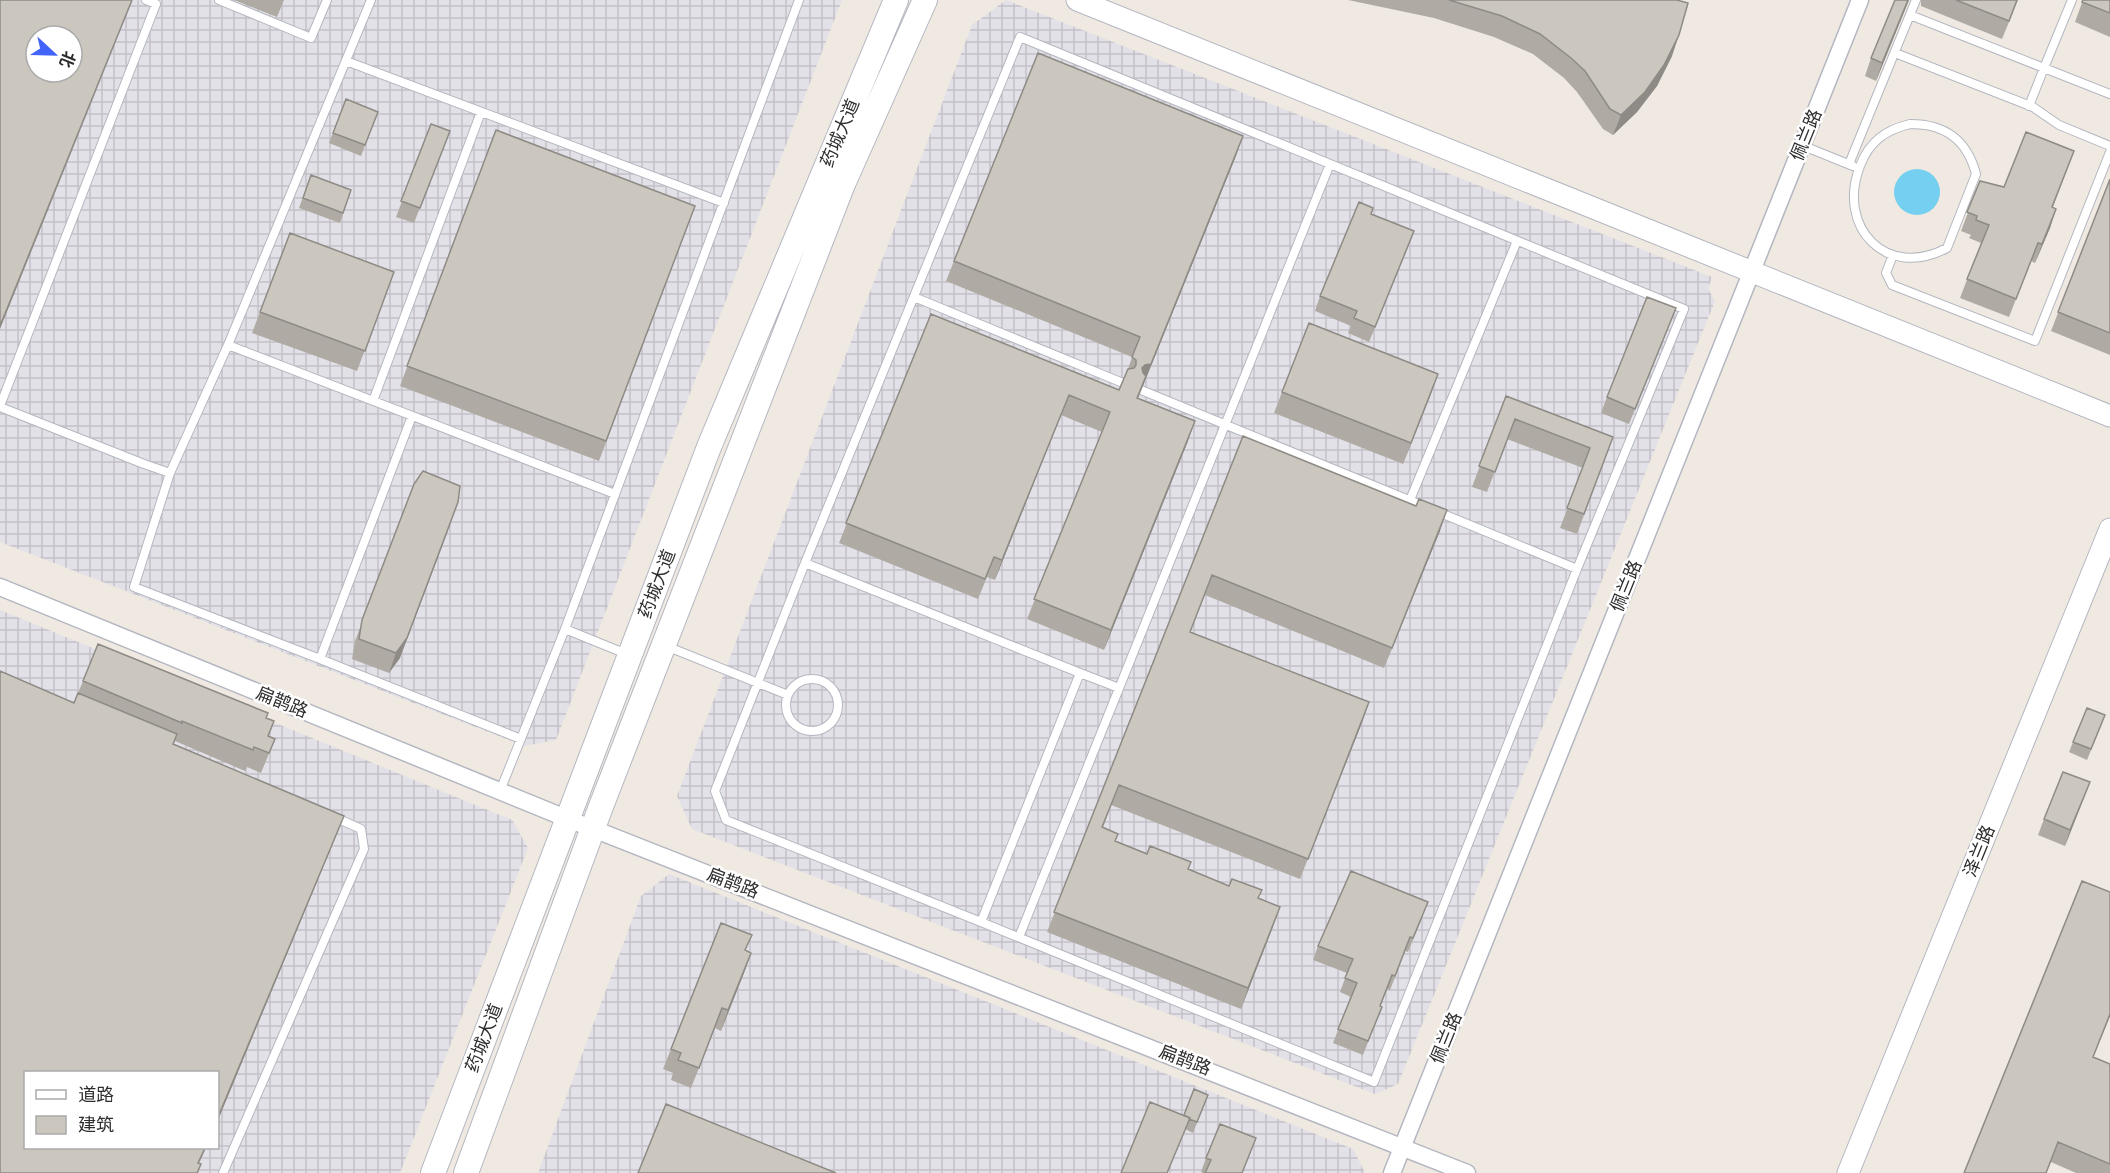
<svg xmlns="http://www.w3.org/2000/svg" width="2110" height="1173" viewBox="0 0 2110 1173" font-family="'Golos Text','Noto Sans SC',sans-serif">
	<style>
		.industrial { fill: url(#industrial-grid); fill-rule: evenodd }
		.water { fill: #75cff0 }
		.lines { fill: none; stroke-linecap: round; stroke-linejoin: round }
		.service-casing { stroke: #b4b7c1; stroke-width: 10 }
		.minor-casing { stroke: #b4b7c1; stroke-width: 19 }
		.tertiary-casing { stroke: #b4b7c1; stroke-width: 23 }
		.secondary-casing { stroke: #b4b7c1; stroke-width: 26 }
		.service { stroke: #fff; stroke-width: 8 }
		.minor { stroke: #fff; stroke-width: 16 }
		.tertiary { stroke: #fff; stroke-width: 21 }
		.secondary { stroke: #fff; stroke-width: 24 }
		.wall { fill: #afaba4 }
		.shaded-wall { fill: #8e8b86 }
		.building { fill: #cbc7bf; stroke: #8e8b86; stroke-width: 1.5; fill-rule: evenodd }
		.labels { text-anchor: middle; stroke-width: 5; stroke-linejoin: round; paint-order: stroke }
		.street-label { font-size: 18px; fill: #2e2e2e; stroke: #fff }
	</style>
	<defs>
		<pattern id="industrial-grid" width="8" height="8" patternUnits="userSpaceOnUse" patternTransform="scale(1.5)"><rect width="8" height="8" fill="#e3e1e8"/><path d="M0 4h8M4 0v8" fill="none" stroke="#c3c1c7"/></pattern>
	</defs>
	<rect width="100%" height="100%" fill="#efe9e1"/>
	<path class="industrial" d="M0,0H842L556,740L524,746L0,542ZM36,36H72V72H36Z
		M1006,0L1712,277L1708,289L1715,301L1398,1084L1375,1094L692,829L677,796L972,25Z
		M0,610L512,820L528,848L400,1173H0ZM26,1072H218V1148H26Z
		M669,874L1353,1149L1365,1173H538L641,896Z"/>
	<path class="water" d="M1894 192a23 23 0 1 1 46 0a23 23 0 1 1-46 0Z"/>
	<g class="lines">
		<g class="service-casing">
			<path id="service" d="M219,0L311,38L327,0
				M371,0L228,345L615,494
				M1910,15L2044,68L2072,0
				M1895,53L2033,107L2059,125L2110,146
				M346,61L724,203
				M2029,106L2044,68L2110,94
				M1910,124C1946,124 1967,140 1976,174L1947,248C1887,280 1836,228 1860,166C1869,142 1885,130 1910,124Z
				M1801,145L1853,166
				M1849,164L1916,0
				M1893,255L1886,273L1892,285L2035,341L2110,152
				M914,297L1123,383
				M228,345L170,473L134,587L320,659
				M373,401L481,112
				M0,406L156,4L146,0
				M0,407L144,464L170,473
				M412,416L320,659L521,739
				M1410,500L1517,241
				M805,563L1020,37L1684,309L1577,569L1141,390
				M805,563L1080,673L981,922L726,820L715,791Z
				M565,629L799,0
				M666,646L788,695
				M1080,673L1119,688
				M786 705a26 26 0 1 1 52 0a26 26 0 1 1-52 0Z
				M500,791L565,629L629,655
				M981,922L1374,1082L1577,569
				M1019,937L1330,164
				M223,1173L364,849L361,829L332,816"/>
		</g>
		<g class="minor-casing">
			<path id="minor" d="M0,587L568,819L1467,1173
				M1392,1173L1860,0"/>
		</g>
		<g class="tertiary-casing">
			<path id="tertiary" d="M1077,0L2110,416
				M1848,1173L2110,529"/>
		</g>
		<g class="secondary-casing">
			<path id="secondary" d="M433,1173L709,447L896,0
				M466,1173L600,809L843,184L925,0"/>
		</g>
		<use href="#service" class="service"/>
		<use href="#minor" class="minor"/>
		<use href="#tertiary" class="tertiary"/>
		<use href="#secondary" class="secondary"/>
	</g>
	<path class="wall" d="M234,0H284L277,17Z
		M1348,0H1677L1672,56L1657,86L1637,112L1613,135L1603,129L1577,92L1564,78L1533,54L1494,37L1434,18Z
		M1909,0L1876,81L1865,76L1871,58Z
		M1921,0H2018L2002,39L1921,6Z
		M2083,0H2110V37L2075,22Z
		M346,99L378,112L361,156L329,143Z
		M431,124L450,131L414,223L396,217Z
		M496,130L695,206L599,461L400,386Z
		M2074,151L2053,207L2056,209L2050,228L2035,263L2031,261L2009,317L1960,298L1981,243L1969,238L1971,235L1961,231L1980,181L2004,187Z
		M1236,156L1138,398L1188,441L1104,650L1027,619L1102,432L1061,415L995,580L987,577L978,599L839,543L931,314L1119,390L1128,369L1132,357L946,281L954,261Z
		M311,175L351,190L340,223L299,208Z
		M2110,179V355L2051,331Z
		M1371,214L1414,231L1369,342L1348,333L1351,326L1315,311L1320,296Z
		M290,233L394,272L357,371L252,333Z
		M1676,308L1629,424L1601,413L1607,397Z
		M1282,392L1431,394L1403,464L1274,413Z
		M1506,396L1613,437L1577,534L1560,528L1583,468L1507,439L1487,492L1472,487Z
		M1243,436L1440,531L1384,668L1205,595L1190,632L1369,702L1300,879L1111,805L1103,828L1115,841L1189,869L1280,907L1241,1009L1047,932Z
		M414,484L400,658L389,673L352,659L355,641Z
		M83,681L266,718L274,721L269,736L275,739L261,773L247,767L245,771L175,741L173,744L336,836L218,1120V1072L206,1148L199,1164L198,1173L74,703Z
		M2101,726L2087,760L2069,752L2073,742Z
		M2090,782L2065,846L2038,835L2044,819Z
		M2110,892V1016L2093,1057L2110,1064V1173H2076L2051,1162L2046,1173H1964Z
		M1423,916L1408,952L1405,951L1390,990L1387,989L1380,1007H1382L1363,1055L1333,1043L1351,997L1340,992L1347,973L1313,960L1318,946Z
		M746,951L751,953L744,973L721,1031L715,1028L691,1088L671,1080L673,1073L663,1069L671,1049Z
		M1208,1095L1193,1133L1185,1129L1184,1115Z
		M1206,1158L1242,1173H1203L1201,1172Z"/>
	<path class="shaded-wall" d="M133,0L128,12L0,329V326Z
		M1908,0H1909L1876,81L1882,63Z
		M1679,35L1672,56L1657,86L1637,112L1613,135L1621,115Z
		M1243,136L1236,156L1130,418L1142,368Z
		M2056,209L2050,228L2035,263L2042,244Z
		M1414,231L1408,247L1369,342L1375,327Z
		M1438,374L1431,394L1403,464L1411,443Z
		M1069,395L995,580L1002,560Z
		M1195,421L1188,441L1104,650L1111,630Z
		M1447,510L1440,531L1384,668L1392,648Z
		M451,523L400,658L389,673L396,653Z
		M1369,702L1362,723L1300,879L1308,859Z
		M2090,782L2084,798L2065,846L2070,830Z
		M344,816L336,836L218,1120V1117Z
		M1280,907L1273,927L1241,1009L1248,988Z
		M751,953L744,973L721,1031L728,1010Z
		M2110,1014V1016L2085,1077L2093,1057Z"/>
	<path class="building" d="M0,0H132L0,326ZM36,36H72V72H36Z
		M1449,0H1677L1688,3L1679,35L1664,65L1645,92L1621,115L1610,109L1585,71L1571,58L1540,34L1502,16Z
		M1895,0H1908L1882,63L1871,58Z
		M1956,0H2017L2009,21Z
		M2083,0H2110V13L2082,2Z
		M1038,53L1243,136L1151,364L1145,365L1142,368L1143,373L1146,376L1137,398L1195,421L1111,630L1034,599L1110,412L1069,395L1002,560L994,557L985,579L846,523L931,314L1119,390L1128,369L1134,368L1136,365V360L1132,357L1140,337L954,261Z
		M346,99L378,112L365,145L333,133Z
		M431,124L450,131L420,208L401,201Z
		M496,130L695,206L606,441L407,366Z
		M2026,132L2074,151L2052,207L2056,209L2042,244L2038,243L2016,299L1967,279L1989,225L1976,220L1977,216L1967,212L1980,181L2004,187Z
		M311,175L351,190L343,213L303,198Z
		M2110,179V333L2058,312Z
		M1359,202L1373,208L1371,214L1414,231L1375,327L1354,318L1357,311L1320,296Z
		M290,233L394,272L365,351L260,312Z
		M1647,297L1676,308L1635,409L1607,397Z
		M1309,323L1438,374L1411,443L1282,392Z
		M1506,396L1613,437L1584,514L1567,508L1590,448L1515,419L1495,472L1479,466Z
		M1243,436L1416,506L1419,499L1447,510L1392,648L1212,575L1190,632L1369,702L1308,859L1119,785L1102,827L1118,834L1115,841L1147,854L1150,846L1191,862L1188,869L1229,886L1232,879L1262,890L1258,898L1280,907L1248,988L1054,912Z
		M423,471L460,486L458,502L407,638L396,653L359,639L362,620L414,484Z
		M98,644L268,713L266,718L274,721L268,736L275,739L269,753L254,747L253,750L182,721V723L83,681Z
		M0,671L74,703L78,693L177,734L173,744L344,816L218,1117V1072H26V1148H205L198,1163L201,1164L197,1173H0Z
		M2087,708L2105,715L2091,749L2073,742Z
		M2063,772L2090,782L2070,830L2044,819Z
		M1351,871L1428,902L1413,938L1410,937L1395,976L1392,975L1380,1006L1382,1007L1368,1041L1338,1029L1357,983L1345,978L1353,959L1318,946Z
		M2082,881L2110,892V1014L2093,1057L2110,1064V1164L2058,1142L2046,1173H1964Z
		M721,923L752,935L745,950L751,953L728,1010L722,1008L699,1068L678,1060L681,1053L671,1049Z
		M1194,1089L1208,1095L1197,1122L1189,1119L1190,1118L1184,1115Z
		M1150,1102L1190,1118L1167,1173H1121Z
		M666,1104L836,1173H638Z
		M1220,1124L1256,1138L1242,1173H1205L1211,1160L1206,1158Z"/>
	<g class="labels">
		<g class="street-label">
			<text transform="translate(840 133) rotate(-67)" y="6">药城大道</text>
			<text transform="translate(1806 135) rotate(-68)" y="6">佩兰路</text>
			<text transform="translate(657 584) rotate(-69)" y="6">药城大道</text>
			<text transform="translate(1626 586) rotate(-68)" y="6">佩兰路</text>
			<text transform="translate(282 702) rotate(22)" y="6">扁鹊路</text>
			<text transform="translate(1979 851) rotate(-68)" y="6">泽兰路</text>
			<text transform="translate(733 883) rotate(21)" y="6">扁鹊路</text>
			<text transform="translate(484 1038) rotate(-69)" y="6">药城大道</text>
			<text transform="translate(1446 1038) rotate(-68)" y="6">佩兰路</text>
			<text transform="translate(1185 1060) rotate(21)" y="6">扁鹊路</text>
		</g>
	</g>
	<rect x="24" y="1071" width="195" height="78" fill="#ffffff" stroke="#ababab" stroke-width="1.5"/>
	<rect x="36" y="1090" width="30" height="9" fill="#ffffff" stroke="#ababab" stroke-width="1.5"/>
	<text x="78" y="1101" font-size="18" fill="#2e2e2e">道路</text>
	<rect x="36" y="1116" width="30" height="18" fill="#cbc7bf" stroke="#ababab" stroke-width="1.5"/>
	<text x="78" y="1131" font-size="18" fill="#2e2e2e">建筑</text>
	<g transform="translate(54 54) rotate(112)"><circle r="28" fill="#ffffff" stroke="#ababab" stroke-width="1.5"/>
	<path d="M0-4.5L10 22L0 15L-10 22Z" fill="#4264fb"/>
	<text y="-9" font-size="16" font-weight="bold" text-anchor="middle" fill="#2e2e2e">北</text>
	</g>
</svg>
